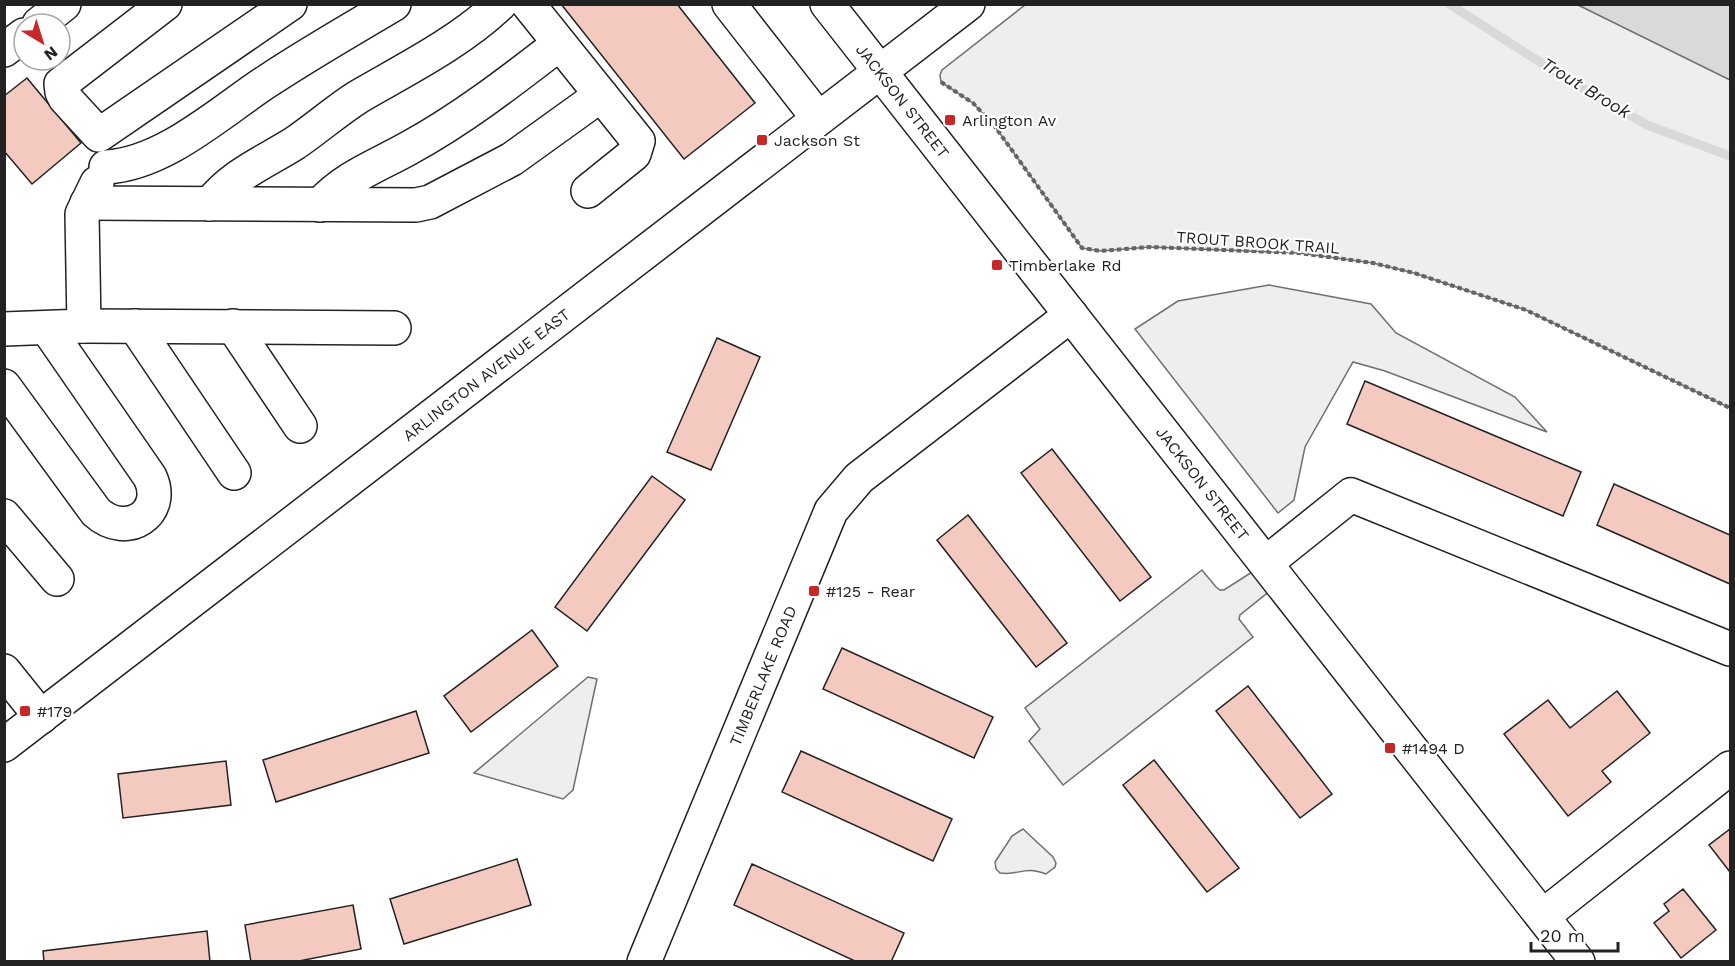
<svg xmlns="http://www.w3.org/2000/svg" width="1735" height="966" viewBox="0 0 1735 966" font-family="'Work Sans',sans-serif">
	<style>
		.green { fill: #eee; stroke: #6f6f6f; stroke-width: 1.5 }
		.parking { fill: #ededed; stroke: #6f6f6f; stroke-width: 1.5 }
		.water { fill: #d9d9d9; stroke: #6f6f6f; stroke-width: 1.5 }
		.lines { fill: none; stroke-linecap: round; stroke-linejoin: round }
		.stream { stroke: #d9d9d9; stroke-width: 9 }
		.building { fill: #f3c9c0; stroke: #222; stroke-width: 1.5 }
		.minor-casing { stroke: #222; stroke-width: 36 }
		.path { stroke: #646464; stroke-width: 4; stroke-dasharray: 4.5 3; stroke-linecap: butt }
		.minor { stroke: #fff; stroke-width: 33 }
		.poi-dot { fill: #c62828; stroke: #fff; stroke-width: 2 }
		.labels { text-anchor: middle; stroke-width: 4.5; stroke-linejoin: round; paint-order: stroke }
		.street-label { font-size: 16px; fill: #222; stroke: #fff }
		.poi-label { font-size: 16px; fill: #222; stroke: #fff; text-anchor: start }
		.water-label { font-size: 18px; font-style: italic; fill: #222; stroke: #fff }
	</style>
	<rect width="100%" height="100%" fill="#fff"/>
	<path class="green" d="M1025,5H1730V408L1526,310L1414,273L1373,263L1299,253L1150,247L1100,251L1082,248L996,128L973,103L941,82L940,75L942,70Z
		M1269,285L1371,304L1396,333L1515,397L1547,432L1385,371L1353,362L1305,447L1294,500L1278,513L1135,329L1178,301Z
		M588,677L597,679L573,790L563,799L474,773Z
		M1023,829L1053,857L1056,863L1055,867L1046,874C1023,865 1020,876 1000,873L996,869L995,862L1012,836Z"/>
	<path class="parking" d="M1266,563L1281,582L1240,615L1239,619L1253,637L1063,785L1029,741L1040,729L1025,708L1202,570L1216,587L1220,590H1224Z"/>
	<path class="water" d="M1578,5H1730V80Z"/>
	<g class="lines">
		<path class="stream" d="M1449,4L1557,73L1647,125L1730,156"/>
	</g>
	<path class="building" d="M561,4H677L755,103L684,159Z
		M27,78L81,143L32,184L4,151V96Z
		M717,338L760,357L711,470L667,452Z
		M1365,381L1581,472L1563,516L1347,424Z
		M1052,449L1151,577L1120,601L1021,473Z
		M652,476L685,500L587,631L555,607Z
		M1614,484L1730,535V584L1597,525Z
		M968,515L1067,643L1036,667L937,540Z
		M532,630L558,666L471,732L444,696Z
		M842,648L993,717L974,758L823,689Z
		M1248,686L1332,794L1300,818L1216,711Z
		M1617,691L1650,733L1602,771L1611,782L1568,816L1504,734L1548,700L1570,728Z
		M416,711L429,753L276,802L263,760Z
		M801,751L952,819L933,861L782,792Z
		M1154,760L1239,868L1207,892L1123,785Z
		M226,761L231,805L123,818L118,774Z
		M1730,829V872L1709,845Z
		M517,859L531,905L404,944L390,899Z
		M752,864L904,933L891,962H857L734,905Z
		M1683,889L1716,930L1681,958L1654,923L1669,911L1664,904Z
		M353,905L361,949L294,962H251L245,925Z
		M207,931L210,962H44L43,951Z"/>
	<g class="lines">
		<g class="minor-casing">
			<g id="minor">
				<path d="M165,4L61,84L62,92L65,98L99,135L290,4"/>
				<path d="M528,4L638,141L634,154L588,191"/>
				<path d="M729,4L818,118"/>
				<path id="s1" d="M827,4L1578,962"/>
				<path d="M39,24L64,4"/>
				<path d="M4,50L24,35"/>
				<path d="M106,167C165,164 221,111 269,80C310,53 352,29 394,4"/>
				<path d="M87,203L416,205L430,202L512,159L601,95"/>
				<path d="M210,204C232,175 265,162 295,143C317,128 336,111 358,97C406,69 459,43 500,4"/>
				<path d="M320,205C345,177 377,166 409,148C462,119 511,81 559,44"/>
				<path d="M84,326L394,328"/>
				<path d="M135,326L234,473"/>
				<path d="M233,326L300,426"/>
				<path d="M4,329L84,326L82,214L97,183"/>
				<path d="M4,386L96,512C127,540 167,513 150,477L47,328"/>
				<path d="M4,516L57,579"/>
				<path d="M1266,563L1351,495L1730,649"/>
				<path d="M4,671L41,717"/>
				<path id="s2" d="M4,745L968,4"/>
				<path d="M1543,916L1730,768"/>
				<path id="s3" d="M644,962L831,511L859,478L1071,315"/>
			</g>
		</g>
		<path class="path" d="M941,82L973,103L996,128L1082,248L1100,251L1150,247L1299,253L1373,263L1414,273L1526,310L1730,408"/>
		<use href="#minor" class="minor"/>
	</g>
	<g class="poi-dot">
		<rect x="944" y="114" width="12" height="12" rx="3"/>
		<rect x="756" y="134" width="12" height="12" rx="3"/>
		<rect x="991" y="259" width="12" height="12" rx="3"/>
		<rect x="808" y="585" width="12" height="12" rx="3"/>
		<rect x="19" y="705" width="12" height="12" rx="3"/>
		<rect x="1384" y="742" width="12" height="12" rx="3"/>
	</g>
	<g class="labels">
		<g class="street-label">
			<text dy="6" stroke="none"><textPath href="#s1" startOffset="123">JACKSON STREET</textPath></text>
			<text transform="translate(1258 242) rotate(4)" y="6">TROUT BROOK TRAIL</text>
			<text dy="6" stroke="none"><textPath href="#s2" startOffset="608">ARLINGTON AVENUE EAST</textPath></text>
			<text dy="6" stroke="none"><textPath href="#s1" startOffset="609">JACKSON STREET</textPath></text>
			<text dy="6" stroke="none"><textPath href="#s3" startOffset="310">TIMBERLAKE ROAD</textPath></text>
		</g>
		<g class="poi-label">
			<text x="962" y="126">Arlington Av</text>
			<text x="774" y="146">Jackson St</text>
			<text x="1009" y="271">Timberlake Rd</text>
			<text x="826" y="597">#125 - Rear</text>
			<text x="37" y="717">#179</text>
			<text x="1402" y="754">#1494 D</text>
		</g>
		<g class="water-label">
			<text transform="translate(1586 88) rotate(31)" y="6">Trout Brook</text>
		</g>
	</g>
	<rect width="1735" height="966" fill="none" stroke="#222222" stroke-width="12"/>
	<g transform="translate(42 42) rotate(142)"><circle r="28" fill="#ffffff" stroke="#a7a7a7" stroke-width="1.5"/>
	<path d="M0-4.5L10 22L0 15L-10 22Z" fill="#c62828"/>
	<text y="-9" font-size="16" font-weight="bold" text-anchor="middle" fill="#222222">N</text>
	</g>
	<path d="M1531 942v9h87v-9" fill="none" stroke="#222222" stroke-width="3"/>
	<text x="1540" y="942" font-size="18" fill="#222222" stroke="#ffffff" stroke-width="4.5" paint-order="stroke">20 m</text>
</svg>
